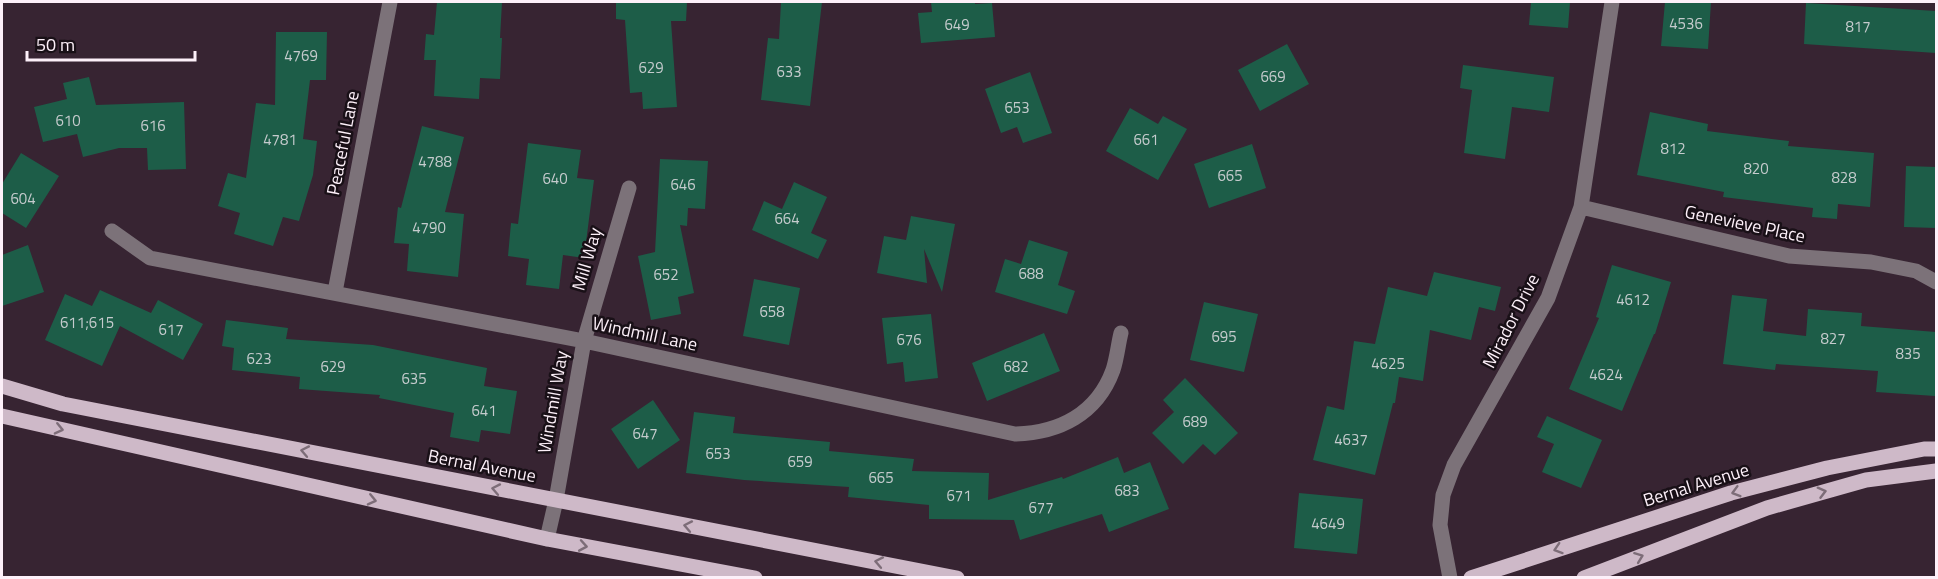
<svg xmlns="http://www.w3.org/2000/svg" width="1938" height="579" viewBox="0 0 1938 579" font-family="'Titillium Web',sans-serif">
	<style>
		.building { fill: #1d5d48 }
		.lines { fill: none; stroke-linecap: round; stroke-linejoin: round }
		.minor { stroke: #7c7279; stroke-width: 15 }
		.major { stroke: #ceb9c8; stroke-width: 15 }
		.oneway { stroke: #7d6d78 }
		.labels { text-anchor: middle; stroke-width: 5; stroke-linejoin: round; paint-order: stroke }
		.number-label { font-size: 15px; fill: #c5cbcd }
		.street-label { font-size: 18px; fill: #fdf0f9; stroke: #191017 }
	</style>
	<rect width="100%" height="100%" fill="#372432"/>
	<path class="building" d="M437,2H502L500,38H502L500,79L480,78L479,99L434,96L436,60H424L426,34L434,35Z
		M616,2H687L686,21H671L677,107L643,109L642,92L630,93L625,20L616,19Z
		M781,2H822L810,106L761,100L768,38L779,39Z
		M931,2H975V4L992,3L995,37L921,43L918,13L932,12Z
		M1531,2H1570L1568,28L1529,25Z
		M1665,2H1711L1708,49L1661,46Z
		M1806,3L1936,11V53L1804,44Z
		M276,32H327L326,80H310L303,139L317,141L313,175L299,221L283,217L273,246L234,234L240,213L218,206L228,173L246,178L256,103L275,105Z
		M1287,44L1309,84L1260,111L1238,70Z
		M1463,65L1554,77L1549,112L1512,107L1505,159L1464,153L1472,90L1460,88Z
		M1030,72L1052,133L1023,143L1017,127L1001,133L985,89Z
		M89,77L96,105L184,102L186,169L148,170L147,148H119L83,157L77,134L43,142L34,107L67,99L63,83Z
		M1130,108L1158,124L1163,116L1187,129L1158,180L1106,151Z
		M1650,112L1708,124L1707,131L1789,141L1788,146L1874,153L1870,207L1838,204L1837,219L1812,217L1813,208L1723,197L1724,192L1637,175Z
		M422,126L464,137L445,212L464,214L458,277L407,271L409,244L394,243L398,207L401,208Z
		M528,143L581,150L577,178L594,180L584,258L563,255L559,289L526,285L529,259L508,256L511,223L518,224Z
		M1252,144L1266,188L1209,208L1194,164Z
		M21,153L59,176L26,228L2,213V184Z
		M660,159L708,161L705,209L688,208L687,226L680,225L694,293L678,297L681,314L651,320L638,256L655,252Z
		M1906,166L1936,167V228L1904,227Z
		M794,182L827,197L811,233L827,240L818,259L752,230L764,201L782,209Z
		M911,216L955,224L942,292L924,249L927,283L877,273L884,236L906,240Z
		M1029,240L1068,252L1058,285L1075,291L1067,314L995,292L1005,259L1021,264Z
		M28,245L44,292L2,306V255Z
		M1612,265L1671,282L1655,334H1654L1622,411L1569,389L1599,318L1596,317Z
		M1434,272L1501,287L1495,311L1479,307L1471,340L1430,330L1423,381L1399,377L1395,403H1393L1375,475L1313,460L1327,406L1344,410L1354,341L1375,344L1388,287L1427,296Z
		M754,279L800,288L789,345L743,336Z
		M100,290L151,313L158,300L203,324L183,360L120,326L102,366L45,340L65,294L92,306Z
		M1732,295L1767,299L1763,331L1806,336L1808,309L1862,313L1861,326L1936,332L1935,396L1876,392L1878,371L1776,364L1775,370L1723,364Z
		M1204,302L1258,314L1244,372L1190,360Z
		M931,314L938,378L905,382L903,362L887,364L882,318Z
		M226,320L288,328L286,339L373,345L487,368L484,386L517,391L510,434L481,430L479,442L450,437L454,413L379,398L380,395L299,389L300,377L232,370L234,348L222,346Z
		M1044,333L1060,371L987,401L972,363Z
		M1185,378L1238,433L1215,455L1203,444L1183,464L1152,433L1174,412L1163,400Z
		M653,400L680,440L638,469L611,429Z
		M694,412L735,417L733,433L830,442L829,451L914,459L912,471L989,473L988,500L1062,477L1063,479L1118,457L1124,473L1150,462L1169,509L1109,532L1102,514L1020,540L1014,520L929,519V505L848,497L849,487L744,480L686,473Z
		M1547,416L1602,440L1581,488L1542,472L1554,444L1537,437Z
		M1299,493L1363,499L1357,554L1294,548Z"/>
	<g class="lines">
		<path class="minor" d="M1581,207L1789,256L1871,262L1916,271L1936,282
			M112,231L150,258L584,341L1015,434C1059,433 1097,414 1113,370C1117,358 1118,345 1121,333
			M335,292L390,2
			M547,539L556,500L584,341L629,188
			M1450,578L1440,525L1443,495L1454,465L1548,298L1581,207L1612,2"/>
		<path class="major" d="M2,386L63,404L957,578
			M2,416L547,539L755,578
			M1471,578L1731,493L1827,468L1924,449H1936
			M1584,578L1767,508L1866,480L1936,471"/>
	</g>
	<defs><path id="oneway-chevron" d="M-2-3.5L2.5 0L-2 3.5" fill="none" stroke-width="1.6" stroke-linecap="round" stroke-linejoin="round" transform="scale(1.5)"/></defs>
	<g class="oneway">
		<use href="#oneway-chevron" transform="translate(59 429) rotate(13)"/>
		<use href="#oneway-chevron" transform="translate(305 451) rotate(-169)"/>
		<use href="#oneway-chevron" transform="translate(496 489) rotate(-169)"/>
		<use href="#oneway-chevron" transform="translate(1736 492) rotate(164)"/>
		<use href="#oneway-chevron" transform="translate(1822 492) rotate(-15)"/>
		<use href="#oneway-chevron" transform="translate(372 500) rotate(13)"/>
		<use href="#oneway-chevron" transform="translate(688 526) rotate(-169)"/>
		<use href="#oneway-chevron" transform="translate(583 546) rotate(10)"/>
		<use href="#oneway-chevron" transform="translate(1558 549) rotate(162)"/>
		<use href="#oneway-chevron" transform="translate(1639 557) rotate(-21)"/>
		<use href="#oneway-chevron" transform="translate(879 562) rotate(-169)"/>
	</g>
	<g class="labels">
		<g class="number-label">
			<text x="1686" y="29">4536</text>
			<text x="957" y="30">649</text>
			<text x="1858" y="32">817</text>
			<text x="301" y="61">4769</text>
			<text x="651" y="73">629</text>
			<text x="789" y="77">633</text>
			<text x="1273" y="82">669</text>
			<text x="1017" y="113">653</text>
			<text x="68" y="126">610</text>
			<text x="153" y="131">616</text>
			<text x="280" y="145">4781</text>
			<text x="1146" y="145">661</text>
			<text x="1673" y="154">812</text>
			<text x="435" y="167">4788</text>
			<text x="1756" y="174">820</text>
			<text x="1230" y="181">665</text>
			<text x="1844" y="183">828</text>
			<text x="555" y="184">640</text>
			<text x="683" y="190">646</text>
			<text x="23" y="204">604</text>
			<text x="787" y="224">664</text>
			<text x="429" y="233">4790</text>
			<text x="1031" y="279">688</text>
			<text x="666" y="280">652</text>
			<text x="1633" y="305">4612</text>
			<text x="772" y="317">658</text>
			<text x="87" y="328">611;615</text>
			<text x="171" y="335">617</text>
			<text x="1224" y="342">695</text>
			<text x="1833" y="344">827</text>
			<text x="909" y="345">676</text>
			<text x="1908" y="359">835</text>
			<text x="259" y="364">623</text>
			<text x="1388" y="369">4625</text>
			<text x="333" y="372">629</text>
			<text x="1016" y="372">682</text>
			<text x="1606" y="380">4624</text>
			<text x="414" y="384">635</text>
			<text x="484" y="416">641</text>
			<text x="1195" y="427">689</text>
			<text x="645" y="439">647</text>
			<text x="1351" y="445">4637</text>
			<text x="718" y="459">653</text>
			<text x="800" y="467">659</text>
			<text x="881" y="483">665</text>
			<text x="1127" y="496">683</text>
			<text x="959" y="501">671</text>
			<text x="1041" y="513">677</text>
			<text x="1328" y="529">4649</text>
		</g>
		<g class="street-label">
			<text transform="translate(343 143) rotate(-79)" y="6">Peaceful Lane</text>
			<text transform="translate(1745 224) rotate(12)" y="6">Genevieve Place</text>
			<text transform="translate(587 259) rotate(-74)" y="6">Mill Way</text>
			<text transform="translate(1511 321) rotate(-63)" y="6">Mirador Drive</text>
			<text transform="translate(645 334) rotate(12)" y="6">Windmill Lane</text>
			<text transform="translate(553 402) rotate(-80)" y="6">Windmill Way</text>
			<text transform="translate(482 466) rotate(11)" y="6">Bernal Avenue</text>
			<text transform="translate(1696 485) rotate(-17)" y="6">Bernal Avenue</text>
		</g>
	</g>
	<rect width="1938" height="579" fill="none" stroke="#fdf0f9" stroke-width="6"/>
	<path d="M27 51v9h168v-9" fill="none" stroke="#fdf0f9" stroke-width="3"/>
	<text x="36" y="51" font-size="18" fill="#fdf0f9" stroke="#191017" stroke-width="4.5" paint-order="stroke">50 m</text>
</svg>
